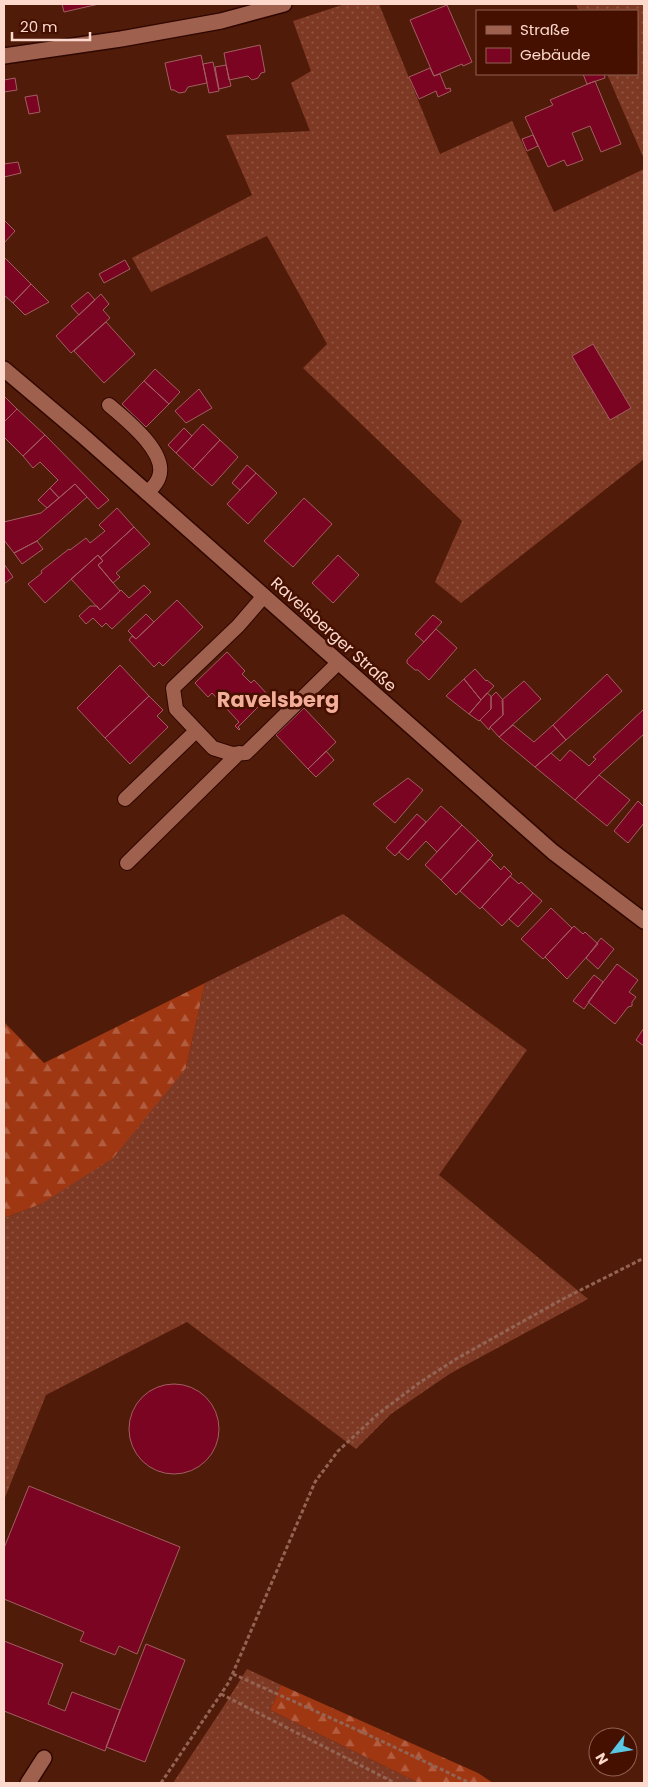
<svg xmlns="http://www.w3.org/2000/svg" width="648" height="1787" viewBox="0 0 648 1787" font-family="Poppins,sans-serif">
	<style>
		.grass { fill: url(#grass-dots) }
		.forest { fill: url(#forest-firs) }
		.building { fill: #7a0421; stroke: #a15f61 }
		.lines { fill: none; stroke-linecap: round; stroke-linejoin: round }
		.lane-casing { stroke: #2f0700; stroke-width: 16 }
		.street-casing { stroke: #2f0700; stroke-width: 18 }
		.path { stroke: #936454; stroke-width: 3; stroke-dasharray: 4 2.5; stroke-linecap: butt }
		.lane { stroke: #9f614e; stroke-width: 14 }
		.street { stroke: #9f614e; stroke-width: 15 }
		.labels { text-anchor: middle; stroke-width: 5; stroke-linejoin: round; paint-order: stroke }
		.street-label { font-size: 16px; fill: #fcd8cd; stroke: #461000 }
		.district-label { font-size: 21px; font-weight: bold; fill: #f2ae99; stroke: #461000 }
	</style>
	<defs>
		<pattern id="grass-dots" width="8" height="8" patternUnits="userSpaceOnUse" patternTransform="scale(1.25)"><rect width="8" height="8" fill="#7e3924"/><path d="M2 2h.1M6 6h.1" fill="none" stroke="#915543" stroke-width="1.8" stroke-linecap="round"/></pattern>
		<pattern id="forest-firs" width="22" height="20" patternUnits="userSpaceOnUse" patternTransform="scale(1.25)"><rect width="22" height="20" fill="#9f3713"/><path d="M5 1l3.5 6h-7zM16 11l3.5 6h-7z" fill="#b25d3f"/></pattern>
	</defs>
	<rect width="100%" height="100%" fill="#511b09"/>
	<path class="grass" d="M345,4H379L440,154L512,121L554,212L644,169V459L461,603L435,582L462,521L303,368L327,344L267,236L151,292L132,258L252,195L226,135L310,131L291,83L311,71L293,21Z
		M576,4H644V159L607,74H637V11H579Z
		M343,914L527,1050L439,1175L588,1299L451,1373L391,1414L356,1449L187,1322L46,1395L4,1500V1218L41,1204L186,1068L205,983Z
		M247,1669L281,1685L270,1710L419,1783H173L222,1709Z"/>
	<path class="forest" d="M205,983L186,1068L113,1158L41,1204L4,1218V1022L44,1063Z
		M281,1685L478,1773L493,1783H419L270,1710Z"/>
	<path class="building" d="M62,4H99L64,12Z
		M447,5L472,62L463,66L462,64L434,76L410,20Z
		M260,45L265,72L261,73L258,78L252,80L248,76L229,80L224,53Z
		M201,55L207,83L188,87L185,92L179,93L174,90H171L165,63Z
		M213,62L219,91L209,93L203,64Z
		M226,65L231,86L219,89L215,67Z
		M430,68L434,76L440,74L446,89L450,88L451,91L438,97L436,91L419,99L409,77Z
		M583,74H604L605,78L587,84Z
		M15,78L17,90L4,92V80Z
		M595,81L621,144L601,152L590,126L572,133L583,160L567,166L564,160L548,167L525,117L553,105L550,100Z
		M37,95L40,112L29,114L25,97Z
		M533,135L538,146L527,151L522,139Z
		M18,162L21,173L4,177V164Z
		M4,220L15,231L4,243Z
		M4,257L31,284L13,303L4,295Z
		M125,260L130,269L104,283L99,274Z
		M31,284L49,302L25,315L13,303Z
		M88,292L95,300L79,315L71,306Z
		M101,294L109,304L103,310L110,318L71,353L56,336Z
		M106,322L135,354L104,383L74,351Z
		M593,344L631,408L610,420L572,356Z
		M155,369L180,392L169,404L144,381Z
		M144,381L169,404L146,427L122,404Z
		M199,389L212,408L186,423L175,411Z
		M4,396L17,409L4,422Z
		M17,409L45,435L23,456L4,437V422Z
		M203,424L220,440L193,469L176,453Z
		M184,428L192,436L176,453L168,445Z
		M45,435L109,500L98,509L75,484L59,498L50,488L58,480L40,462L33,468L23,456Z
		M220,440L238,457L212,486L193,469Z
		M247,465L256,473L240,490L232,483Z
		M256,473L277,493L248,524L227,504Z
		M75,484L87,497L37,541L14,553L4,540V522L41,513Z
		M50,488L59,498L47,508L38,500Z
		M304,498L332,524L293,567L264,541Z
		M117,508L134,527L100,558L98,555L45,603L28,584L42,573L41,571L69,549L70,550L86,538L90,543L105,531L99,525Z
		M134,527L150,544L116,573L120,577L113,583L98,565L103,561L100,558Z
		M37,541L43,549L22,564L14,553Z
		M98,555L103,561L98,565L120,591L100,610L71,579Z
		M338,555L359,575L333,603L312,583Z
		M4,564L13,577L4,584Z
		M144,585L151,592L112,629L106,623L102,627L93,618L86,624L79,616L90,606H97L100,610L121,590L129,598Z
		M177,600L203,627L163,666L159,662L154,667L129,640L132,636L136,639Z
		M146,614L154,622L136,639L128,631Z
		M433,615L442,622L424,642L415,634Z
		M436,629L457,648L429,680L418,670H415L407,663V660Z
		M227,652L245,671L242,674L251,683L254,680L269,696L238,727L240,729L239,730L235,726L239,722L212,693L208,697L195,683Z
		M120,665L149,696L105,738L77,708Z
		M475,669L486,681L487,680L494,686L481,700L464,679Z
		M607,674L622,691L566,740L553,725Z
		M464,679L481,700L469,714L446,696Z
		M524,681L541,699L499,737L490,727L503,715L502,700Z
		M496,692L503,700V715L490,727L489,730L480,720L491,709V697Z
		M487,693L491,696V709L479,721L469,714Z
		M149,696L163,710L157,716L168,727L130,764L105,738Z
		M304,708L336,742L308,769L276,735Z
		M644,709V734L599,775L575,800L535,767L551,753L560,761L570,750L589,766L596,759L593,757Z
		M513,725L534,742L553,725L566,740L535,767L499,737Z
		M326,751L334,760L316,777L308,769Z
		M599,775L630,800L607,826L575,800Z
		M408,778L423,790L395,823L373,804Z
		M638,801L644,807V823L628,843L614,831Z
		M441,806L462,825L437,852L426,841L408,860L399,852Z
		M417,814L426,822L395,856L386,848Z
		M462,825L478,840L441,880L425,865Z
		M478,840L493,855L456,895L441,880Z
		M490,859L501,870L504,866L512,874L480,909L460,891Z
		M510,876L519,884L521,882L533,893L502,926L482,907Z
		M533,893L542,901L518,927L509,919Z
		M551,908L572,928L543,959L521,939Z
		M574,926L583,934L585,932L598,944L567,979L545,957Z
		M601,938L614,949L598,969L586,958Z
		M617,964L638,980L629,992L636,997L632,1002V1006L628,1007L615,1024L588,1002Z
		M594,975L603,982L584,1009L573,1001Z
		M644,1028V1046L636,1040Z
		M129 1429a45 45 0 1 1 90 0a45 45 0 1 1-90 0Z
		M29,1486L180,1547L137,1654L119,1646L115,1655L80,1641L84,1632L4,1599V1548Z
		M4,1641L63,1664L48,1704L65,1711L72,1692L120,1710L105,1751L4,1711Z
		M146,1644L185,1660L145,1762L106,1747Z"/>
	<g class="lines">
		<g class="lane-casing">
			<path id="lane" d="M109,405C125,419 168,452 159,477C157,484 152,488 147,493
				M264,596L238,626L173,688L176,709L213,748L232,754L246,753L338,663
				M125,799L196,731
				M127,863L239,753"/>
		</g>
		<g class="street-casing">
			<path id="street" d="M4,56L121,39L221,21L284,4
				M4,369L82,435L553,852L644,921
				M28,1783L44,1758"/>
		</g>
		<path class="path" d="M233,1674L375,1738L470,1783
			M221,1694L395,1783
			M161,1783L229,1682L315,1482L338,1451L378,1414L419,1383L456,1359L561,1300L644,1258"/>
		<use href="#lane" class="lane"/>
		<use href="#street" class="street"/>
	</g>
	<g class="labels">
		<g class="street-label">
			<text transform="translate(334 634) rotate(42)" y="6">Ravelsberger Straße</text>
		</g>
		<g class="district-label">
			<text x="278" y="707">Ravelsberg</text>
		</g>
	</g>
	<rect width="648" height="1787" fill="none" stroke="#fcd8cd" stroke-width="10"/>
	<rect x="476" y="10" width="162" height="65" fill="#461000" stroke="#8f6052"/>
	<rect x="486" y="26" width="25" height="8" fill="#9f614e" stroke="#8f6052"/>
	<text x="520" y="35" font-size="15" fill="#fcd8cd">Straße</text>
	<rect x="486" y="48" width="25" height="15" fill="#7a0421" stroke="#8f6052"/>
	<text x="520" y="60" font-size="15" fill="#fcd8cd">Gebäude</text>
	<g transform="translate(613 1752) rotate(239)"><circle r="24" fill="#461000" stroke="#8f6052"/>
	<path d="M0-4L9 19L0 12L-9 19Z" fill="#5ac8e5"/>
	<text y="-8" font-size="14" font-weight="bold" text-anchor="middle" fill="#fcd8cd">N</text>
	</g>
	<path d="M12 32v8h78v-8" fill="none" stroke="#fcd8cd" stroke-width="2.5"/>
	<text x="20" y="32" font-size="15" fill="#fcd8cd" stroke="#461000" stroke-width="4" paint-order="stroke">20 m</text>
</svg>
